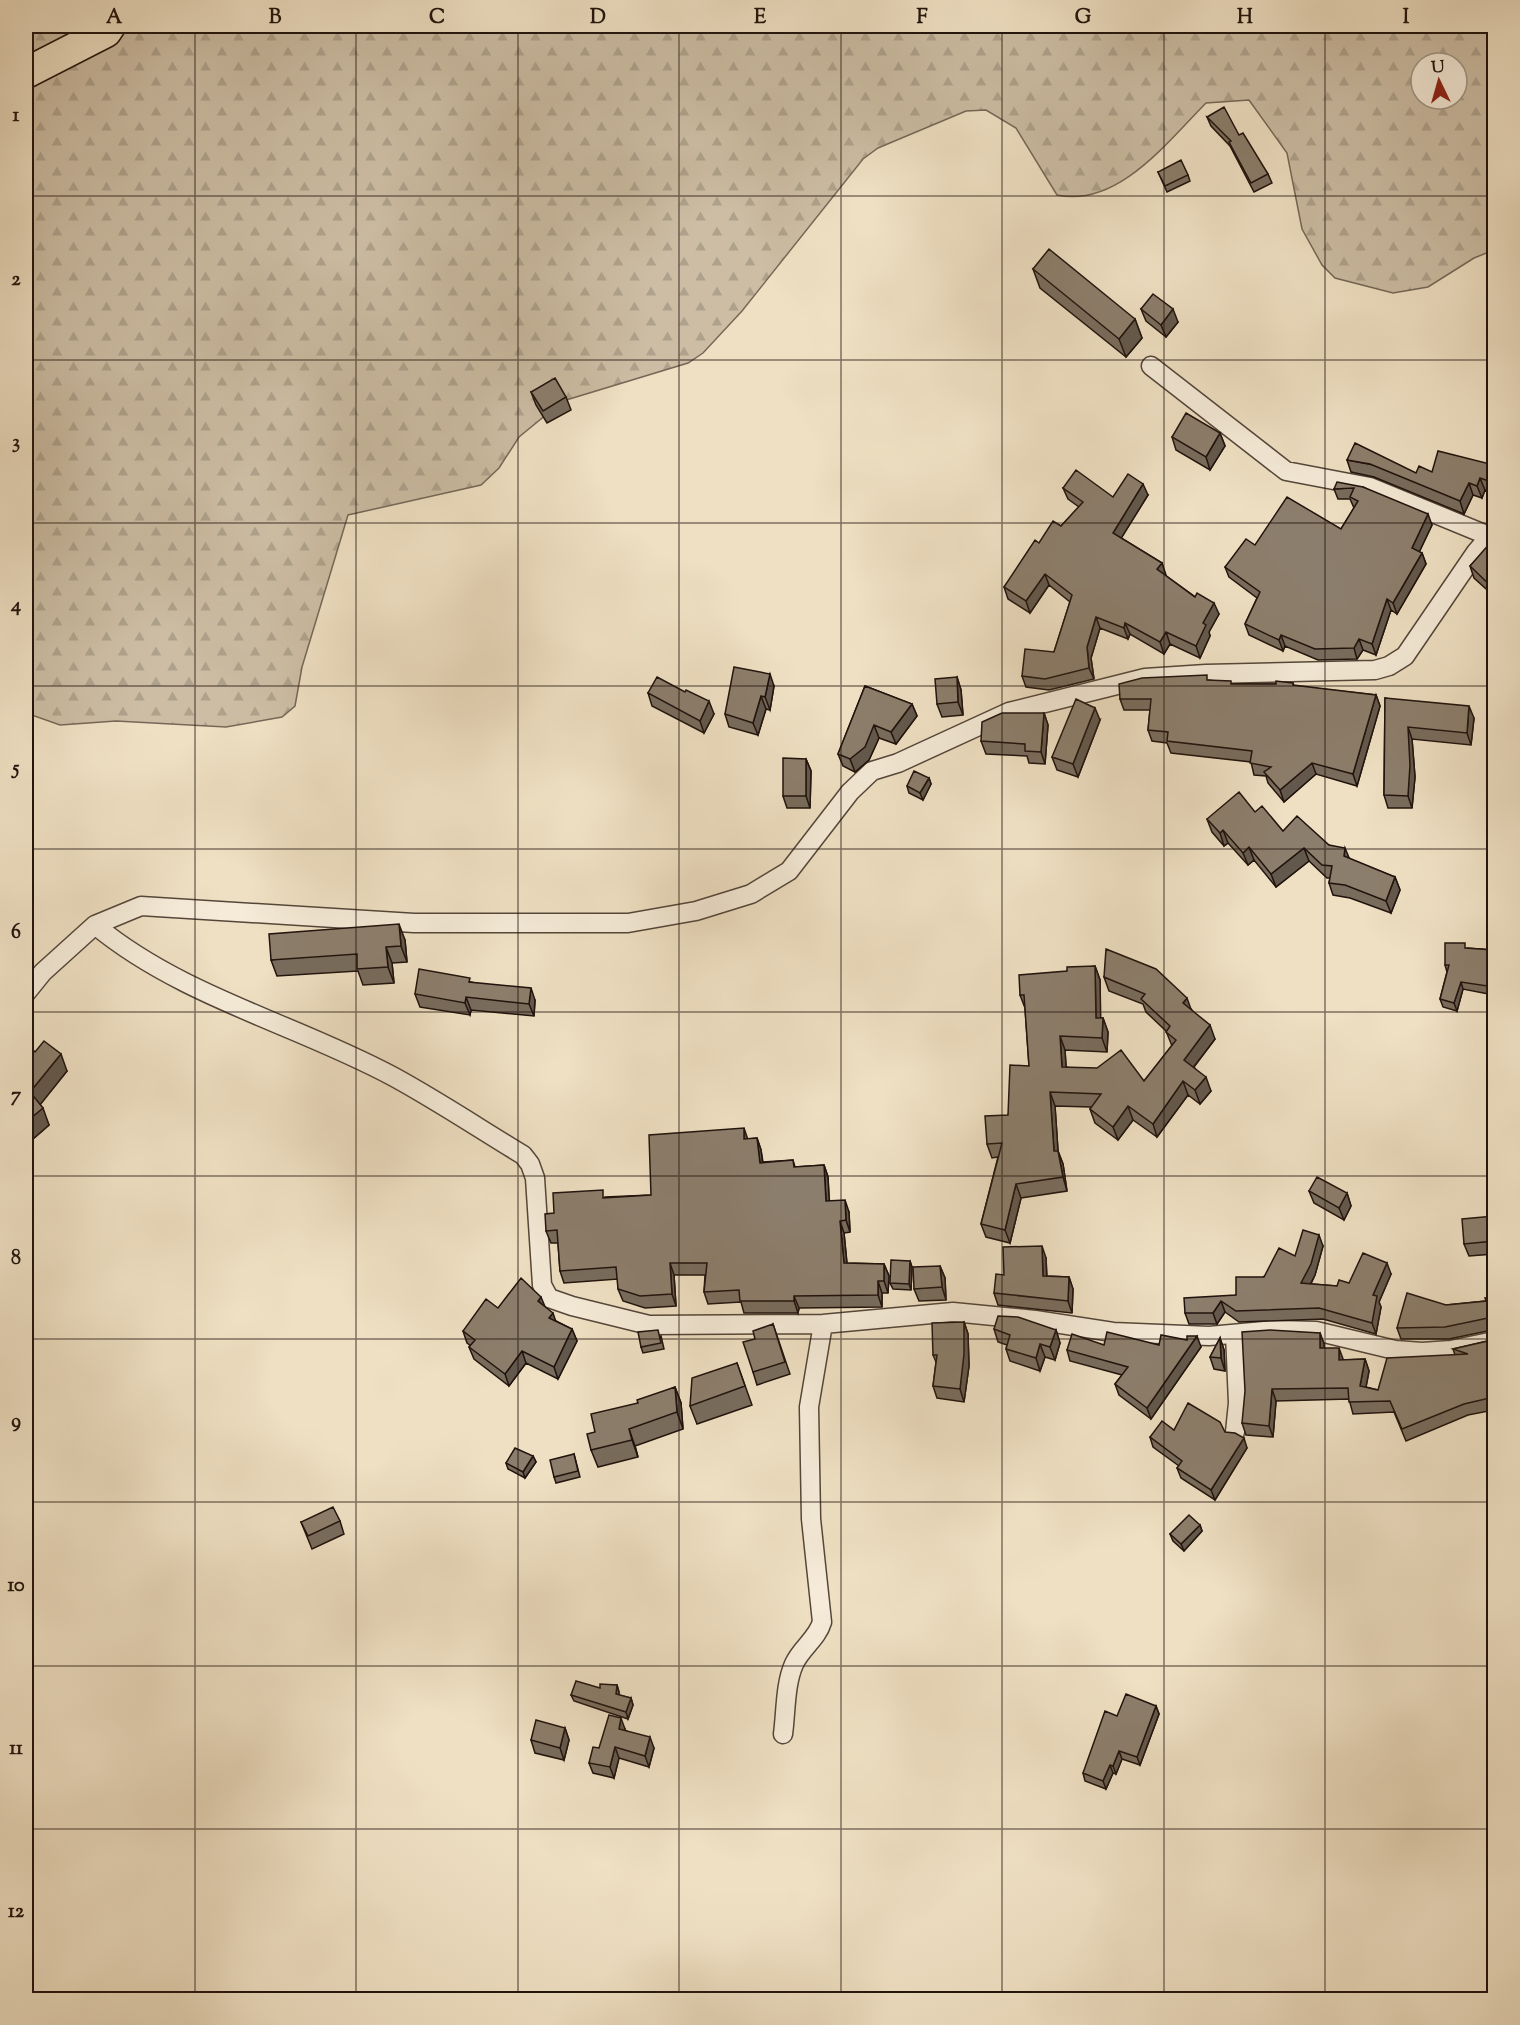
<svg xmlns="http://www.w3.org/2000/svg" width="1520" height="2025" viewBox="0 0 1520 2025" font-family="'Sorts Mill Goudy',serif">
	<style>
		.forest { fill: url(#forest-firs); stroke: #766858; stroke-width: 1.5; fill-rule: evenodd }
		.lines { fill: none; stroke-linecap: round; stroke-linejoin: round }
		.minor-casing { stroke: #54463a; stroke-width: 21 }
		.primary-casing { stroke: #20130d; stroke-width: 33 }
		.minor { stroke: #f5ebd8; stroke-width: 18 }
		.primary { stroke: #efe0c3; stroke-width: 30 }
		.wall { fill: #786c5d; stroke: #20130d; stroke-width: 1.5 }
		.shaded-wall { fill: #62584c; stroke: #20130d; stroke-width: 1.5 }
		.building { fill: #8c7e6c; stroke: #20130d; stroke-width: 1.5 }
		.grid { fill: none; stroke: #20130d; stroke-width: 1.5; stroke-opacity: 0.55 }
		.neatline { fill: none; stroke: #20130d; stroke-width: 2 }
		.grid-label { font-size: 20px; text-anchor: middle; font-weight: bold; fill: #20130d }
	</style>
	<defs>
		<pattern id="forest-firs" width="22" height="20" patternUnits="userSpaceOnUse" patternTransform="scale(1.5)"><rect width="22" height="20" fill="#ccbda4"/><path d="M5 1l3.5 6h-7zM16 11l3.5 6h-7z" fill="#afa28c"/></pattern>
	</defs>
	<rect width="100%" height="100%" fill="#efe0c3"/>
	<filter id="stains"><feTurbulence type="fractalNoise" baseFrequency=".00333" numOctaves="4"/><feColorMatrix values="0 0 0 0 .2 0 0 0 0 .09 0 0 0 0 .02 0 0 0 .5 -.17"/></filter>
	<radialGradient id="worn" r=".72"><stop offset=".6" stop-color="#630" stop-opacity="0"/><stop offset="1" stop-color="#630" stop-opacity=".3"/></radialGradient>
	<path class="forest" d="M26,26H1494V250L1474,258L1428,287L1393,293L1335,278L1322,265L1302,229L1287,153L1249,100L1206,103C1168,141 1118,208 1057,195L1016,128L986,110L966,111L878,148L863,159L742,311L703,353L688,363L563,401L519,437L499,468L481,485L348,515L302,667L295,706L282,717L226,727L116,721L60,725L26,713ZM1421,63H1457V99H1421Z"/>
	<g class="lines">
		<g class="minor-casing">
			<path id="minor" d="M1151,366L1286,471L1370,487L1489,536
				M95,925L141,906L414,923H628L696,911L751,894L789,871L850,792L872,771L898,763L1009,712L1145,678L1206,674L1375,670L1389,666L1405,656L1476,552L1494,531
				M26,993L43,972L95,925C182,997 296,1024 394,1077C438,1101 480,1129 523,1155L530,1164L535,1178L542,1285L549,1298L572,1306L649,1325L823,1324L953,1312L1035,1320L1113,1332L1209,1336L1274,1330L1316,1331L1395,1350L1422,1352L1451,1350L1494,1341
				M1235,1432L1238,1403L1235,1334
				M783,1734C786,1712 785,1684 794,1664C801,1648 817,1639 822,1622L811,1519L809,1407L823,1324"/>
		</g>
		<g class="primary-casing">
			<path id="primary" d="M26,73L106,32L110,26"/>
		</g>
		<use href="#minor" class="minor"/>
		<use href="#primary" class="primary"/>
	</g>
	<path class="wall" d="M1207,117L1239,135L1268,174L1272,183L1254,192L1230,146L1211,126Z
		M1158,172L1188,175L1190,181L1167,192Z
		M1033,269L1135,319L1142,338L1126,357L1040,288Z
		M1141,309L1178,322L1166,337L1146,321Z
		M531,392L566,397L571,410L547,423L536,405Z
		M1220,433L1225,446L1210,470L1176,450L1172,437Z
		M1347,460L1416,473L1432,472L1494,465V494L1485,490L1482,498L1473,495L1464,514L1374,477L1351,472Z
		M1363,487L1432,525L1419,552L1422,553L1426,564L1397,614L1391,610L1376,655L1363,650L1357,659L1318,660L1285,646L1283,651L1249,635L1245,624L1257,598L1229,577L1225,567L1255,545L1341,529L1354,508L1350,499H1338L1334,489Z
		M1063,488L1113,497L1148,495L1121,538L1162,563L1165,575L1219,614L1209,632L1210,636L1200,658L1170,644L1164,654L1130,634L1128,639L1100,628L1091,658L1094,679L1049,690L1026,687L1022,676L1054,652L1070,602L1049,585L1030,613L1008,599L1004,587L1039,543L1061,526L1079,507L1068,499Z
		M1494,544V596L1474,578L1470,566Z
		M957,677L961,690L963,715L942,717L937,704Z
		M1209,680L1232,684H1276L1293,683L1294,686L1376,695L1380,706L1357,786L1316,774L1284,802L1268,783L1266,776L1254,775L1251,762L1171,753L1167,743L1152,741L1148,730L1150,710H1124L1120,699Z
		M774,686L770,710L766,709L758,735L729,727L725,714Z
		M865,686L912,704L917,716L896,744L879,738L869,760L855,772L843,766L838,754Z
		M648,693L714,714L704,733L652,706Z
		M1385,698L1474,718L1471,745L1412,739L1415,777L1412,808H1388L1384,795Z
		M1044,713L1048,725L1045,764L1029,763L1027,756L986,754L981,741Z
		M1100,720L1078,777L1057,770L1052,757Z
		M806,759L811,771L810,808H787L783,796Z
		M929,778L931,784L923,800L909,793L907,786Z
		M1255,812L1283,831L1329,845L1349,859L1395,877L1400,890L1391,913L1350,898L1333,895L1329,883L1330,878H1327L1309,861L1276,887L1254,860L1248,865L1228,843L1224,846L1212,832L1207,819Z
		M405,940L407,962L392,963L394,983L363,985L358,971L277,976L271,960Z
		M1494,947V995L1463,989L1457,1011L1443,1007L1440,999L1447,972L1445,965L1467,948L1494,950Z
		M1095,966L1100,980V1018H1103L1108,1032L1107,1052L1065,1050L1066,1067L1144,1081L1172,1046L1166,1031L1146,1012L1143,1004L1109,991L1104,977L1191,1009L1215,1039L1194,1067L1211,1091L1200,1104L1188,1095L1157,1137L1133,1120L1118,1140L1095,1123L1090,1109L1091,1107L1055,1106L1058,1151L1063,1164L1067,1191L1021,1198L1010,1243L986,1237L981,1224L998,1157L992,1158L987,1144L1008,1115L1029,1066L1025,1008L1020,995L1067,971Z
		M471,982L535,1000L534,1016L471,1010L470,1015L420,1007L415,994Z
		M26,1044L35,1052L67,1071L40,1104L49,1125L33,1139L26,1131Z
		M757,1138L761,1150L763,1162L793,1160L795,1167L824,1165L828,1177L829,1200L849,1212L850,1232L844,1233L847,1263L884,1264L889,1276L888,1293H882V1307L799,1308L798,1313H744L741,1302L708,1304L704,1292L705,1275H674L676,1306L645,1308L623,1301L618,1289V1279L564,1283L560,1271L558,1243H551L546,1231L605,1197L651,1195L748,1139Z
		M1309,1191L1347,1193L1351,1206L1344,1220L1314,1203Z
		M1494,1216V1254L1469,1256L1464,1244Z
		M1323,1246L1315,1275L1311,1284L1337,1286L1391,1274L1379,1302L1381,1307L1376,1334L1323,1319L1239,1322L1225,1312L1217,1324H1189L1185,1313L1236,1295L1295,1256Z
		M1046,1258L1047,1276L1069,1277L1073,1289L1072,1313L998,1305L994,1293L1004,1275Z
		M910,1261L912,1267L911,1290L893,1289L890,1283Z
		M940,1266L945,1278L946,1300L919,1301L914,1289Z
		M1494,1297V1331L1492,1330L1449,1339H1401L1397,1328L1446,1305L1486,1301Z
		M545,1307L556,1321L572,1329L577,1341L558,1379L526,1363L509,1386L474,1359L469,1347L471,1346L467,1343L463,1331L498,1308Z
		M964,1322L968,1334L969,1366L964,1402L937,1398L933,1386L936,1362L933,1355Z
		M773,1324L790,1374L757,1385L753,1372Z
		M994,1329L1056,1330L1060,1343L1055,1360L1045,1357L1040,1371L1010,1361L1006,1349L1007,1345L998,1342Z
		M1320,1333L1324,1344V1348L1343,1360L1365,1359L1369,1371L1366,1387L1378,1390L1455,1355L1453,1349L1492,1340L1494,1338V1410L1468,1415L1406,1441L1394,1412L1353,1414L1349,1399L1276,1401L1273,1437L1246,1435L1242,1423Z
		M661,1336L664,1349L643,1353L641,1347Z
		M1220,1338L1224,1350L1225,1371L1214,1369L1210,1357Z
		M1187,1340L1201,1347L1151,1419L1119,1395L1115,1384L1122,1375L1070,1361L1067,1350L1104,1345H1159Z
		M737,1363L752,1405L697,1424L690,1406Z
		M675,1387L681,1403L683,1429L635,1446L638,1457L598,1467L591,1450L595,1432L638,1403Z
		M1174,1430L1225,1432L1247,1448L1215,1500L1181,1478L1177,1468L1179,1466L1153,1447L1150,1437Z
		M574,1454L580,1477L556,1483L554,1477Z
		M533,1456L536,1462L525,1478L508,1469L506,1463Z
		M340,1521L344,1534L312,1549L301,1522Z
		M1200,1525L1202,1531L1184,1551L1173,1541L1170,1534Z
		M617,1685L619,1692V1695L631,1698L633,1705L628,1719L574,1701L571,1695Z
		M1156,1706L1159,1714L1140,1765L1122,1759L1116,1774L1113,1773L1106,1789L1085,1781L1083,1773L1117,1716Z
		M565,1728L569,1740L564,1760L535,1753L531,1740Z
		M625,1729V1730L654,1748L649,1767L619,1758L614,1778L593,1773L589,1763L599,1748Z"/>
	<path class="shaded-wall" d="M1173,309L1178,322L1166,337L1161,325Z
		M1135,319L1142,338L1126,357L1119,339Z
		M1220,433L1225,446L1210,470L1206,457Z
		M1480,478L1485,490L1482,498L1477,486Z
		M1469,483L1473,495L1464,514L1460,501Z
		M1143,484L1148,495L1117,545L1113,533Z
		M1428,514L1432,525L1416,559L1412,548Z
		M1422,553L1426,564L1397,614L1393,603Z
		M1162,563L1166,575L1162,581L1157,569Z
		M1045,574L1049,585L1030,613L1026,601Z
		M1387,599L1391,610L1376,655L1372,644Z
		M1214,603L1219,614L1209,632L1210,636L1200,658L1196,646L1203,623Z
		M1096,617L1100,628L1091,658L1094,679L1089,668L1087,647Z
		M1125,623L1130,634L1128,639L1124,628Z
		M1166,632L1170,644L1164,654L1160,642Z
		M1281,635L1285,646L1283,651L1279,640Z
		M1359,639L1363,650L1357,659L1354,648Z
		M770,674L774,686L770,710L765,697Z
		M957,677L961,690L963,715L958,702Z
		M1376,695L1380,706L1357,786L1353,774Z
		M761,696L766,709L758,735L753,723Z
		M709,701L714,714L704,733L700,721Z
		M912,704L917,716L896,744L891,732Z
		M1469,706L1474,718L1471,745L1467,733Z
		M1095,708L1100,720L1078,777L1073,764Z
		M1044,713L1048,725L1045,764L1041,752Z
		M874,725L879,738L869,760L855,772L850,759Z
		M1408,727L1412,739L1415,777L1412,808L1408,796Z
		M806,759L811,771L810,808L806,796Z
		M1312,763L1316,774L1284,802L1280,790Z
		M929,778L931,784L923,800L920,793Z
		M1223,830L1228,843L1224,846L1220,833Z
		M1249,847L1254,860L1248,865L1243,853Z
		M1304,848L1309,861L1276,887L1271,874Z
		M1345,848L1350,860L1344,856Z
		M1395,877L1400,890L1391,913L1386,901Z
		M399,924L405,940L407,962L401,946Z
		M386,947L392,963L394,983L388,967Z
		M1095,966L1100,980L1101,1032L1096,1018Z
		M1461,982L1463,989L1457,1011L1454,1003Z
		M531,988L535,1000L534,1016L529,1004Z
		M466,997L471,1010L470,1015L465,1003Z
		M1187,998L1192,1012L1183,1003Z
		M1103,1018L1108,1032L1107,1052L1102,1038Z
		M1210,1025L1215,1039L1189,1073L1184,1060Z
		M1060,1036L1065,1050L1067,1081L1062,1067Z
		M61,1054L67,1071L36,1110L30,1092Z
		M1206,1077L1211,1091L1200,1104L1195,1090Z
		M1183,1081L1188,1095L1157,1137L1153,1124Z
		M1050,1092L1055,1106L1059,1165L1054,1151Z
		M1128,1106L1133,1120L1118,1140L1113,1127Z
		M43,1108L49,1125L33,1139L26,1122Z
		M744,1128L748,1140L744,1139Z
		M757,1138L761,1150L764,1175L760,1163Z
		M1058,1151L1063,1164L1067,1191L1063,1177Z
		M824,1165L828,1177L830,1213L826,1201Z
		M1016,1184L1021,1198L1010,1243L1005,1230Z
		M1347,1193L1351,1206L1344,1220L1339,1208Z
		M845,1200L849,1212L850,1232L846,1220Z
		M840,1221L844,1233L848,1275L844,1263Z
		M1319,1235L1323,1246L1315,1275L1305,1294L1301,1283Z
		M1042,1246L1046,1258L1047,1288L1043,1276Z
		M910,1261L912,1267L911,1290L909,1284Z
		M670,1263L674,1275L676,1306L672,1294Z
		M1387,1263L1391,1274L1379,1302L1381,1307L1376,1334L1372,1323L1373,1295Z
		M884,1264L889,1276L888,1293L884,1281Z
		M940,1266L945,1278L946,1300L942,1287Z
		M1069,1277L1073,1289L1072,1313L1068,1301Z
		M878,1281L882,1293V1307L878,1295Z
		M794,1296L799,1308L798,1313L794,1301Z
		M541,1297L546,1309L538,1301Z
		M1221,1301L1225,1312L1217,1324L1213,1313Z
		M553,1313L557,1325L549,1318Z
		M964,1322L968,1334L969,1366L964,1402L960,1389Z
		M572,1329L577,1341L558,1379L554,1367Z
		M1056,1330L1060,1343L1055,1360L1050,1347Z
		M1320,1333L1324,1344L1325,1360L1320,1348Z
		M1197,1336L1201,1347L1151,1419L1147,1408Z
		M1220,1338L1224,1350L1225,1371L1221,1358Z
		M1040,1344L1045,1357L1040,1371L1036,1358Z
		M1339,1348L1343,1359V1372L1339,1360Z
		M522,1351L526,1363L509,1386L505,1374Z
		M1365,1359L1369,1371L1364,1397L1360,1386Z
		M675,1387L681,1403L683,1429L677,1412Z
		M1272,1389L1276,1401L1273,1437L1269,1426Z
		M629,1429L635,1446L638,1457L632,1440Z
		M1244,1438L1247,1448L1215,1500L1211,1490Z
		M533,1456L536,1462L525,1478L523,1472Z
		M1200,1525L1202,1531L1184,1551L1181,1544Z
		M617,1685L619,1692L618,1700L616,1694Z
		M631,1698L633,1705L628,1719L626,1712Z
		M1156,1706L1159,1714L1140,1765L1137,1757Z
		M621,1718L625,1729L623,1739L619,1729Z
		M565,1728L569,1740L564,1760L560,1748Z
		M650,1737L654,1748L649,1767L645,1756Z
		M615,1747L619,1758L614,1778L610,1767Z
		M1119,1751L1122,1759L1116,1774L1113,1766Z
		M1110,1765L1113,1773L1106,1789L1103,1781Z"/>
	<path class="building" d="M1224,107L1239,135L1243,133L1268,174L1251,183L1229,142L1231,141L1207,117Z
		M1181,160L1188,175L1165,186L1158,172Z
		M1049,249L1135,319L1119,339L1033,269Z
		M1153,294L1173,309L1161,325L1141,309Z
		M555,378L566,397L543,411L531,392Z
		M1186,413L1220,433L1206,457L1172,437Z
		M1355,443L1416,473L1419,466L1432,472L1438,451L1494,465V483L1480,478L1477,486L1469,483L1460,501L1370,464L1347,460Z
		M1076,470L1113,497L1128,474L1143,484L1113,533L1162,563L1157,569L1195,597L1197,593L1214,603L1203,623L1206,625L1196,646L1166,632L1160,642L1125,623L1124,628L1096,617L1087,647L1089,668L1045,679L1022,676L1025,649L1054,652L1072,595L1045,574L1026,601L1004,587L1035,540L1039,543L1053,521L1061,526L1083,502L1063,488Z
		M1337,482L1363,487L1428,514L1412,548L1422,553L1393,603L1387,599L1372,644L1359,639L1354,648L1315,649L1281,635L1279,640L1245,624L1260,592L1225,567L1246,539L1255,545L1287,497L1341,529L1358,501L1350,497L1354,488L1334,489Z
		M1491,542L1494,544V589L1470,566Z
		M734,667L770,674L765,697L761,696L753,723L725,714Z
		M1207,675V680L1231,681V684H1276V681L1293,683V685L1376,695L1353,774L1312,763L1280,790L1264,772L1271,767L1250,763L1252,751L1167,741L1168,732L1148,730L1151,699H1120L1119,684L1142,678Z
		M657,677L685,692L686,690L709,701L700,721L648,693Z
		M957,677L958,702L937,704L935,679Z
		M865,686L912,704L891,732L874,725L865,747L850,759L838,754Z
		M1385,698L1469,706L1467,733L1408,727L1410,765L1408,796L1384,795Z
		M1076,699L1095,708L1073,764L1052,757Z
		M1002,713H1044L1041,752L1025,751V744L981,741L982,722Z
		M783,758L806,759V796H783Z
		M914,771L929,778L920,793L907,786Z
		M1239,792L1255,812L1262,806L1283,831L1297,816L1329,845L1345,848L1344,856L1395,877L1386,901L1345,885L1329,883L1332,866L1322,865L1304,848L1271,874L1249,847L1243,853L1223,830L1220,833L1207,819Z
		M399,924L401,946L386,947L388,967L357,969V954L271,960L269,934Z
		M1445,943H1465V948L1494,950V947V987L1461,982L1454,1003L1440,999L1449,965H1445Z
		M1106,949L1156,969L1187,998L1183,1003L1210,1025L1184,1060L1206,1077L1195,1090L1183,1081L1153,1124L1128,1106L1113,1127L1090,1109L1101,1094L1050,1092L1054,1151H1058L1063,1177L1016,1184L1005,1230L981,1224L1002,1143L987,1144L985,1116L1008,1115L1010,1065L1029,1066L1024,995H1020L1019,975L1067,971V967L1095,966L1096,1018H1103L1102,1038L1060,1036L1062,1067L1097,1068L1121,1050L1144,1081L1176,1040L1166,1032L1170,1026L1141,999L1145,994L1104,977Z
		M419,969L470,978L469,982L531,988L529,1004L466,997L465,1003L415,994Z
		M44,1041L61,1054L30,1092L43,1108L26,1122V1044L35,1052Z
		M744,1128V1139L757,1138L760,1163L793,1160L794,1167L824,1165L826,1201L845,1200L846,1220L840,1221L844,1263L884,1264V1281H878V1295L794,1296V1301H740L739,1290L704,1292L707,1263H670L672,1294L640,1296L618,1289L616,1267L560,1271L557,1230L546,1231L545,1214L554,1213L553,1193L603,1190V1198L651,1195L649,1135Z
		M1317,1177L1347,1193L1339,1208L1309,1191Z
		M1494,1216V1241L1464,1244L1462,1219Z
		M1303,1230L1319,1235L1311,1264L1301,1283L1337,1286L1339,1280L1349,1283L1363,1253L1387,1263L1373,1295L1377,1296L1372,1323L1319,1308L1236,1311L1221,1301L1213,1313H1185L1184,1298L1236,1295V1277H1264L1279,1248L1295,1256Z
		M1042,1246L1043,1276L1069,1277L1068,1301L994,1293L996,1274L1004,1275L1003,1247Z
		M891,1260L910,1261L909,1284L890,1283Z
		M940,1266L942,1287L914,1289L913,1267Z
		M521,1278L541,1297L538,1301L553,1313L549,1318L572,1329L554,1367L522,1351L505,1374L469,1347L475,1340L463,1331L486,1299L498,1308Z
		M1407,1293L1446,1305L1486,1301L1485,1298L1494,1297V1321L1488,1318L1445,1327L1397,1328Z
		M998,1316L1018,1317L1056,1330L1050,1347L1040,1344L1036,1358L1006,1349L1010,1335L994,1329Z
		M964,1322V1354L960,1389L933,1386L937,1355H933L932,1323Z
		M773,1324L785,1362L753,1372L743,1342L755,1339L753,1331Z
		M658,1330L661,1343L641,1347L638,1332Z
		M1270,1330L1320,1333V1348H1339V1360L1365,1359L1360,1386L1378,1390L1387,1358L1468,1354L1453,1349L1492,1340L1494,1338V1397L1464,1404L1402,1429L1390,1401L1349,1402L1348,1388L1272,1389L1269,1426L1242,1423L1245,1391L1242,1332Z
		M1107,1332L1159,1345L1161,1335L1187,1340V1336H1197L1147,1408L1115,1384L1128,1367L1067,1350L1072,1334L1104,1345Z
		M1220,1338L1221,1358L1210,1357Z
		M737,1363L745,1386L690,1406L692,1378Z
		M675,1387L677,1412L629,1429L632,1440L591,1450L587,1434L595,1432L591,1414L638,1403L637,1400Z
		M1188,1403L1220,1422L1225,1432L1235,1433L1244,1438L1211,1490L1177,1468L1182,1461L1150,1437L1162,1421L1174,1430Z
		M515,1448L533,1456L523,1472L506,1463Z
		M574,1454L578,1471L554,1477L550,1460Z
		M333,1507L340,1521L308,1536L301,1522Z
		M1189,1515L1200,1525L1181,1544L1170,1534Z
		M576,1681L600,1688V1684L617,1685L616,1694L631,1698L626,1712L571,1695Z
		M1126,1694L1156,1706L1137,1757L1119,1751L1113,1766L1110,1765L1103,1781L1083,1773L1105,1711L1117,1716Z
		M609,1715L621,1718L619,1729L650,1737L645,1756L615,1747L610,1767L589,1763L593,1747L599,1748Z
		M536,1720L565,1728L560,1748L531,1740Z"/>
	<path class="grid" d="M195,26V2000M356,26V2000M518,26V2000M679,26V2000M841,26V2000M1002,26V2000M1164,26V2000M1325,26V2000M26,196H1494M26,360H1494M26,523H1494M26,686H1494M26,849H1494M26,1012H1494M26,1176H1494M26,1339H1494M26,1502H1494M26,1666H1494M26,1829H1494"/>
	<rect width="1520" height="2025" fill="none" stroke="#efe0c3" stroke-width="66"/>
	<g transform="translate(1439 81) rotate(355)"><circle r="28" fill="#f5ebd8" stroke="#a09587" stroke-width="1.5"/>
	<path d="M0-4.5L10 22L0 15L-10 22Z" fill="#8f2418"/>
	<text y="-9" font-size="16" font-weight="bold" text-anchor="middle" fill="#20130d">U</text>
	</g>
	<rect x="33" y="33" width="1454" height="1959" class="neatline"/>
	<g class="grid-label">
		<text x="114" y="23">A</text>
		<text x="275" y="23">B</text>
		<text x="437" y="23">C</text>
		<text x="598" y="23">D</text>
		<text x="760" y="23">E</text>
		<text x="922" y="23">F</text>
		<text x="1083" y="23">G</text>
		<text x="1245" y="23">H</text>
		<text x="1406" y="23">I</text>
		<text x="16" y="121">1</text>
		<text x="16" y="285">2</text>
		<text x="16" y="448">3</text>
		<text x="16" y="611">4</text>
		<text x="16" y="774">5</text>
		<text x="16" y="938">6</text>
		<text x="16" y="1101">7</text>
		<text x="16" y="1264">8</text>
		<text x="16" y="1427">9</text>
		<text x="16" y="1591">10</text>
		<text x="16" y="1754">11</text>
		<text x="16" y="1917">12</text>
	</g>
	<rect width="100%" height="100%" filter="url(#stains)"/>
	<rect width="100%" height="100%" fill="url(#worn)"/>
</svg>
